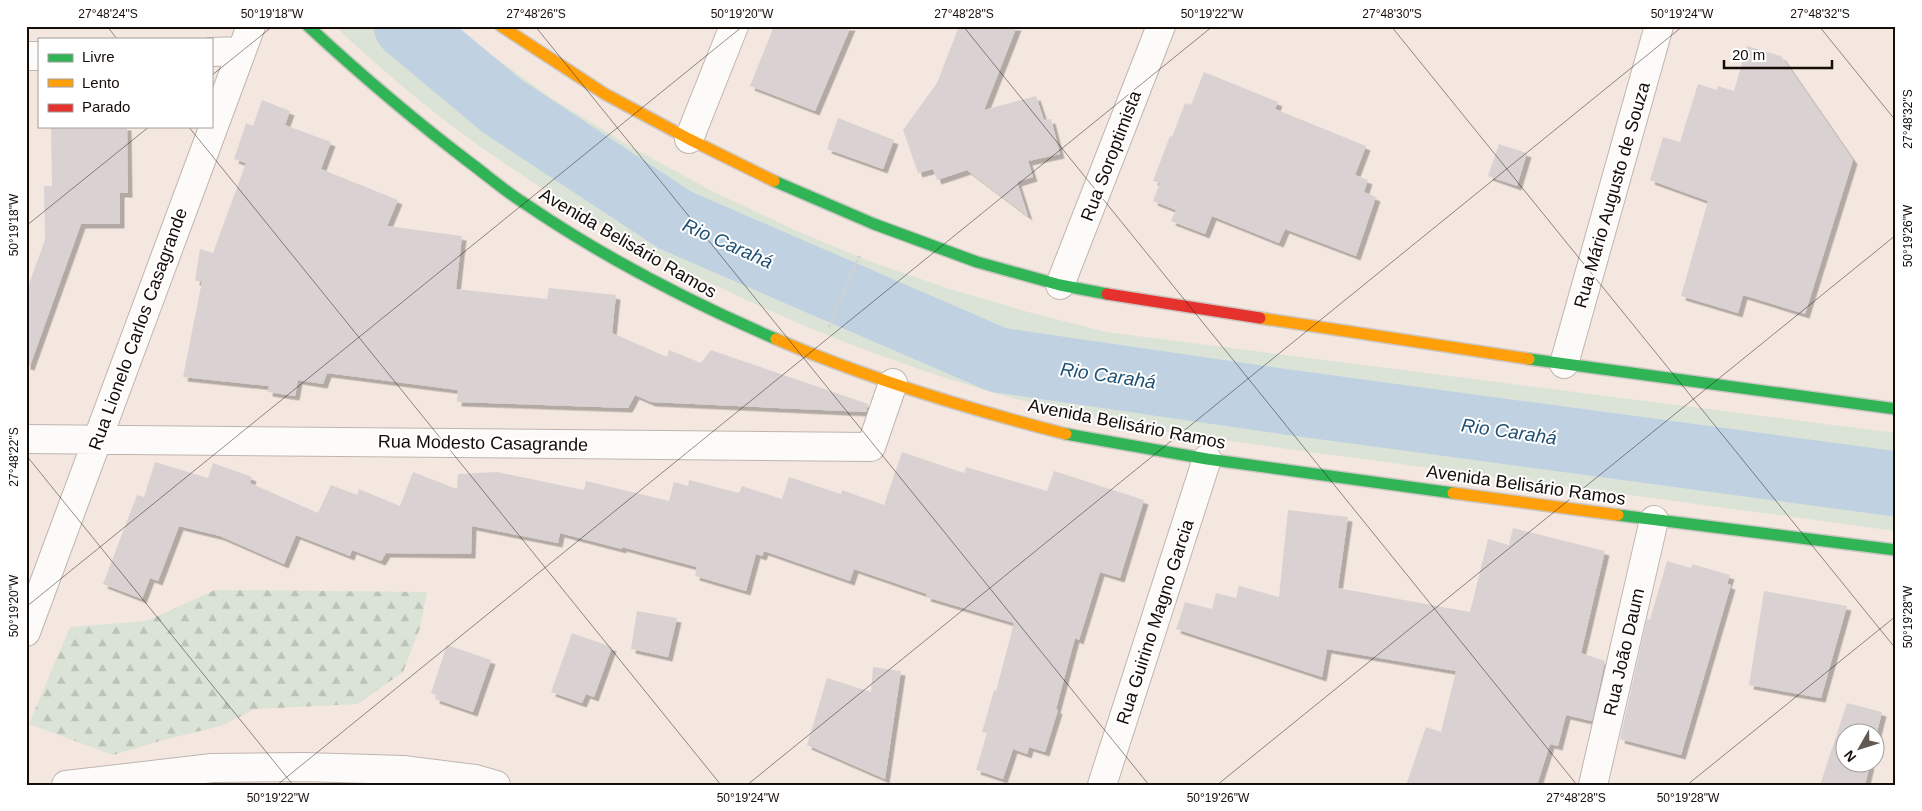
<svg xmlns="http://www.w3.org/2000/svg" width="1922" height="811" viewBox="0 0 1922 811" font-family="Helvetica,sans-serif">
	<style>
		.grass { fill: #dbe3d7 }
		.forest { fill: url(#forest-firs) }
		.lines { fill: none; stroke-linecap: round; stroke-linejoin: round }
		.river { stroke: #c0d2e2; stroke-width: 65 }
		.building { fill: #dad2d2; filter: url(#shadow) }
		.street-casing { stroke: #bfb5af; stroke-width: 30 }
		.fast-casing { stroke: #ccc6c2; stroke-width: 14 }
		.slow-casing { stroke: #ccc6c2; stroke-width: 14 }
		.jam-casing { stroke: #ccc6c2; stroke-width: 14 }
		.path { stroke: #d5d1cf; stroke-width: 3; stroke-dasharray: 2.5 2.5; stroke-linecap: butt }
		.street { stroke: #fdfbfa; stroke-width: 28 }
		.fast { stroke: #30b455; stroke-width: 11 }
		.slow { stroke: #ff9f0a; stroke-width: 11 }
		.jam { stroke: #e5322d; stroke-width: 11 }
		.ticks { fill: none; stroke: #150d08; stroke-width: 1; stroke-opacity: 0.45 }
		.labels { text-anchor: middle; stroke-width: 4; stroke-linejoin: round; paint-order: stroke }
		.street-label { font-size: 18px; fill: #150d08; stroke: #fff }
		.water-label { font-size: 19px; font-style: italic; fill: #1f4f73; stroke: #fff }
		.neatline { fill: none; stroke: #150d08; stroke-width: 2 }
		.ticks-label { font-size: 12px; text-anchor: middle; fill: #150d08 }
	</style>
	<defs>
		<pattern id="forest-firs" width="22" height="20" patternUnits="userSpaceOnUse" patternTransform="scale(1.25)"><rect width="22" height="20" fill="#dbe3d7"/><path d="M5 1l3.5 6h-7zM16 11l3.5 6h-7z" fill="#bbc2b7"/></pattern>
		<filter id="shadow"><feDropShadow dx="4.5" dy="4.5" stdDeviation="0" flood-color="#0004"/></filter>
	</defs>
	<rect width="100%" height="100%" fill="#f4e7df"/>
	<path class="grass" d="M335,26H451L551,98L631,147L714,192L799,232L874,263L950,289L1028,312L1106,332L1896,433V531L1184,435C1103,421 1024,404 946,378C728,308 500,186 335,26Z"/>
	<path class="forest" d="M215,590L427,592L420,628L403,672L358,704L255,709L221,726L163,740L113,755L29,724L70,627L147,621Z"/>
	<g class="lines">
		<path class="river" d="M406,26L502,106L675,220L998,360L1287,402L1896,484"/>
	</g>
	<path class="building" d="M774,26H851L815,111L750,86Z
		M959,26H1017L984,110L1036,96L1044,120L1051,119L1060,154L1028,161L1033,177L1017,182L1028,216L967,170L937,180L933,169L918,173L903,130L937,83Z
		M1747,46L1781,56L1853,160L1805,314L1743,295L1738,313L1681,296L1708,201L1650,180L1663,137L1680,142L1698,84L1717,90L1718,86L1734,91Z
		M1204,72L1278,102L1275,109L1366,146L1355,175L1368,180L1364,192L1376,197L1356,256L1285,229L1279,243L1212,216L1205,234L1171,221L1176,210L1153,201L1160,183L1153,181L1170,136L1172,137L1185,103L1191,105Z
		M262,100L290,111L285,125L331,142L321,169L398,200L387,226L462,236L456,289L547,299L549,288L616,295L612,333L667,357L669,350L701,363L711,350L868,404L866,412L651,402L635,395L628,408L457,402L458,390L327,373L323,384L298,380L295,396L268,392L269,386L183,377L202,281H195L200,249L213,253L246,163L234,159L246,123L253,126Z
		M838,118L894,140L883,169L827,149Z
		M51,126H127L128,193H120V224H81L30,366L26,365V292L45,240L44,186H52Z
		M1499,144L1527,153L1517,186L1488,176Z
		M902,452L964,473L966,467L1047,491L1054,471L1144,500L1120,578L1100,572L1079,640L1075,638L1056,709L1058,710L1045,752L1029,747L1027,754L1013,749L1003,779L976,770L987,733L982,732L994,690L996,691L1014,623L926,597L927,594L854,569L850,581L764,551L762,556L756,554L746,591L695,576L697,567L622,547V549L560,533L558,543L472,526L471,554L386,553L381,561L352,550L350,556L296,535L284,564L220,536L179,526L158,581L150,578L142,599L103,584L137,495L144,497L155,462L208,478L213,463L252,477L250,483L318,513L331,485L357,495L359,489L400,506L413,472L457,489L458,474L497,472L584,490L586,481L669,501L674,482L688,486L689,480L739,493L742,486L782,499L789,477L841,494L842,490L884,505Z
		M1288,510L1348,517L1338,588L1470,612L1488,539L1509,545L1513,528L1605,551L1581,653L1605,661L1592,721L1566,715L1558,746L1550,744L1537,785H1406L1426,727L1441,732L1456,671L1327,649L1322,677L1176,629L1185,602L1212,609L1216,593L1236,598L1239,586L1279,597Z
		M1667,561L1691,568L1692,564L1730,575L1727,584L1731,585L1681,755L1620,739L1647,619L1650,620Z
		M1764,591L1847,606L1821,698L1749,685Z
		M637,611L677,618L668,657L631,649Z
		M572,633L612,647L594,697L586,694L582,703L551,692Z
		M447,645L491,660L473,712L435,699L436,695L431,693Z
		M873,667L901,671L885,779L807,745L827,678L871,692Z
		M1847,703L1882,712L1874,744V734H1844V764H1870L1865,785H1820Z"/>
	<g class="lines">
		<g class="street-casing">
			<path id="street" d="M211,52L241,51
				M26,56H39
				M689,139L734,26
				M1060,285L1161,26
				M1564,364L1659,26
				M26,439L871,447L893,383
				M26,632L251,26
				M66,785L212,768L304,767L403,770L475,779L496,785
				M1102,785L1207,459
				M1593,785L1654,520"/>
		</g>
		<g class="fast-casing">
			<path id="fast" d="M308,26C361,75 415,121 473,165C489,177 506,192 524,203C603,257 688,301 776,339
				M774,181L874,224L977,262L1060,285L1107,294
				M1529,359L1896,409
				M1066,434L1207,459L1453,493
				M1618,515L1896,550"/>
		</g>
		<g class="slow-casing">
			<path id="slow" d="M501,26L605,94L689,139L774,181
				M1260,318L1529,359
				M776,339C869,379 968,409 1066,434
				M1453,493L1618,515"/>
		</g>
		<g class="jam-casing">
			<path id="jam" d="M1107,294L1260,318"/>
		</g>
		<path class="path" d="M829,327L860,255"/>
		<use href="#street" class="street"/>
		<use href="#fast" class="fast"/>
		<use href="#slow" class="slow"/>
		<use href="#jam" class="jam"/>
	</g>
	<path class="ticks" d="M107,26L117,39M535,26L1149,785M963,26L1577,785M1391,26L1896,649M1819,26L1896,121M211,76L273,26M188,126L721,785M26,226L150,126M26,455L293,785M26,607L743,26M277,785L1213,26M747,785L1683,26M1217,785L1896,235M1687,785L1896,616"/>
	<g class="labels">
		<g class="street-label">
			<text transform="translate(1111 156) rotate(-69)" y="6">Rua Soroptimista</text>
			<text transform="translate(1612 195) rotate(-74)" y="6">Rua Mário Augusto de Souza</text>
			<text transform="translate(628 243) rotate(30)" y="6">Avenida Belisário Ramos</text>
			<text transform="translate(138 329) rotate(-70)" y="6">Rua Lionelo Carlos Casagrande</text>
			<text transform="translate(1127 424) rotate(11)" y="6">Avenida Belisário Ramos</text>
			<text transform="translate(483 443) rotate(1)" y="6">Rua Modesto Casagrande</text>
			<text transform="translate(1526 485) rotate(8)" y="6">Avenida Belisário Ramos</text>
			<text transform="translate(1155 622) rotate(-72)" y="6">Rua Guirino Magno Garcia</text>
			<text transform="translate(1624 652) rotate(-77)" y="6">Rua João Daum</text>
		</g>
		<g class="water-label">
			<text transform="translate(728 243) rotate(24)" y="7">Rio Carahá</text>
			<text transform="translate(1108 375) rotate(8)" y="7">Rio Carahá</text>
			<text transform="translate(1509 431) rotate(8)" y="7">Rio Carahá</text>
		</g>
	</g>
	<rect width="1922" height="811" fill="none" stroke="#ffffff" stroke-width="55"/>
	<rect x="38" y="38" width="175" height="90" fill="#ffffff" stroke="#a19e9c"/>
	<rect x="48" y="54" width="25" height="8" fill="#30b455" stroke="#a19e9c"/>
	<text x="82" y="62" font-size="15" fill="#150d08">Livre</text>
	<rect x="48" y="79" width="25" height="8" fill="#ff9f0a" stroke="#a19e9c"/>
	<text x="82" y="88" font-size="15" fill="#150d08">Lento</text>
	<rect x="48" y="104" width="25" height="8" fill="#e5322d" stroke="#a19e9c"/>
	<text x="82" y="112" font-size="15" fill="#150d08">Parado</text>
	<g transform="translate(1860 748) rotate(231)"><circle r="24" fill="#ffffff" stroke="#a19e9c"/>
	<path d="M0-4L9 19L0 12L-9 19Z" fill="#635953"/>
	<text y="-8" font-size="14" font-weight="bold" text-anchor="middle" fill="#150d08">N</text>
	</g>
	<path d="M1724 60v8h108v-8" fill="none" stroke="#150d08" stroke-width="2.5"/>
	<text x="1732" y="60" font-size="15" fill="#150d08" stroke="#ffffff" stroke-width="4" paint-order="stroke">20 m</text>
	<rect x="28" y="28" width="1866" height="756" class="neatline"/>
	<g class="ticks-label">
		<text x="108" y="18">27°48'24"S</text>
		<text x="272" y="18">50°19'18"W</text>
		<text x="536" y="18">27°48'26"S</text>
		<text x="742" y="18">50°19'20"W</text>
		<text x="964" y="18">27°48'28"S</text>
		<text x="1212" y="18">50°19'22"W</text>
		<text x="1392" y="18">27°48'30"S</text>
		<text x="1682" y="18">50°19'24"W</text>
		<text x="1820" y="18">27°48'32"S</text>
		<text transform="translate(1908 119) rotate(-90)" y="4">27°48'32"S</text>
		<text transform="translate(14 225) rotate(-90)" y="4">50°19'18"W</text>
		<text transform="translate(1908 236) rotate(-90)" y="4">50°19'26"W</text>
		<text transform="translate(14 457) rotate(-90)" y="4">27°48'22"S</text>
		<text transform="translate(14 606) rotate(-90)" y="4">50°19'20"W</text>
		<text transform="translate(1908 617) rotate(-90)" y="4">50°19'28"W</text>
		<text x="278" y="802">50°19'22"W</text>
		<text x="748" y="802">50°19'24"W</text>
		<text x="1218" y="802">50°19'26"W</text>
		<text x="1576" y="802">27°48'28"S</text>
		<text x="1688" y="802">50°19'28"W</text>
	</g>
</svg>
